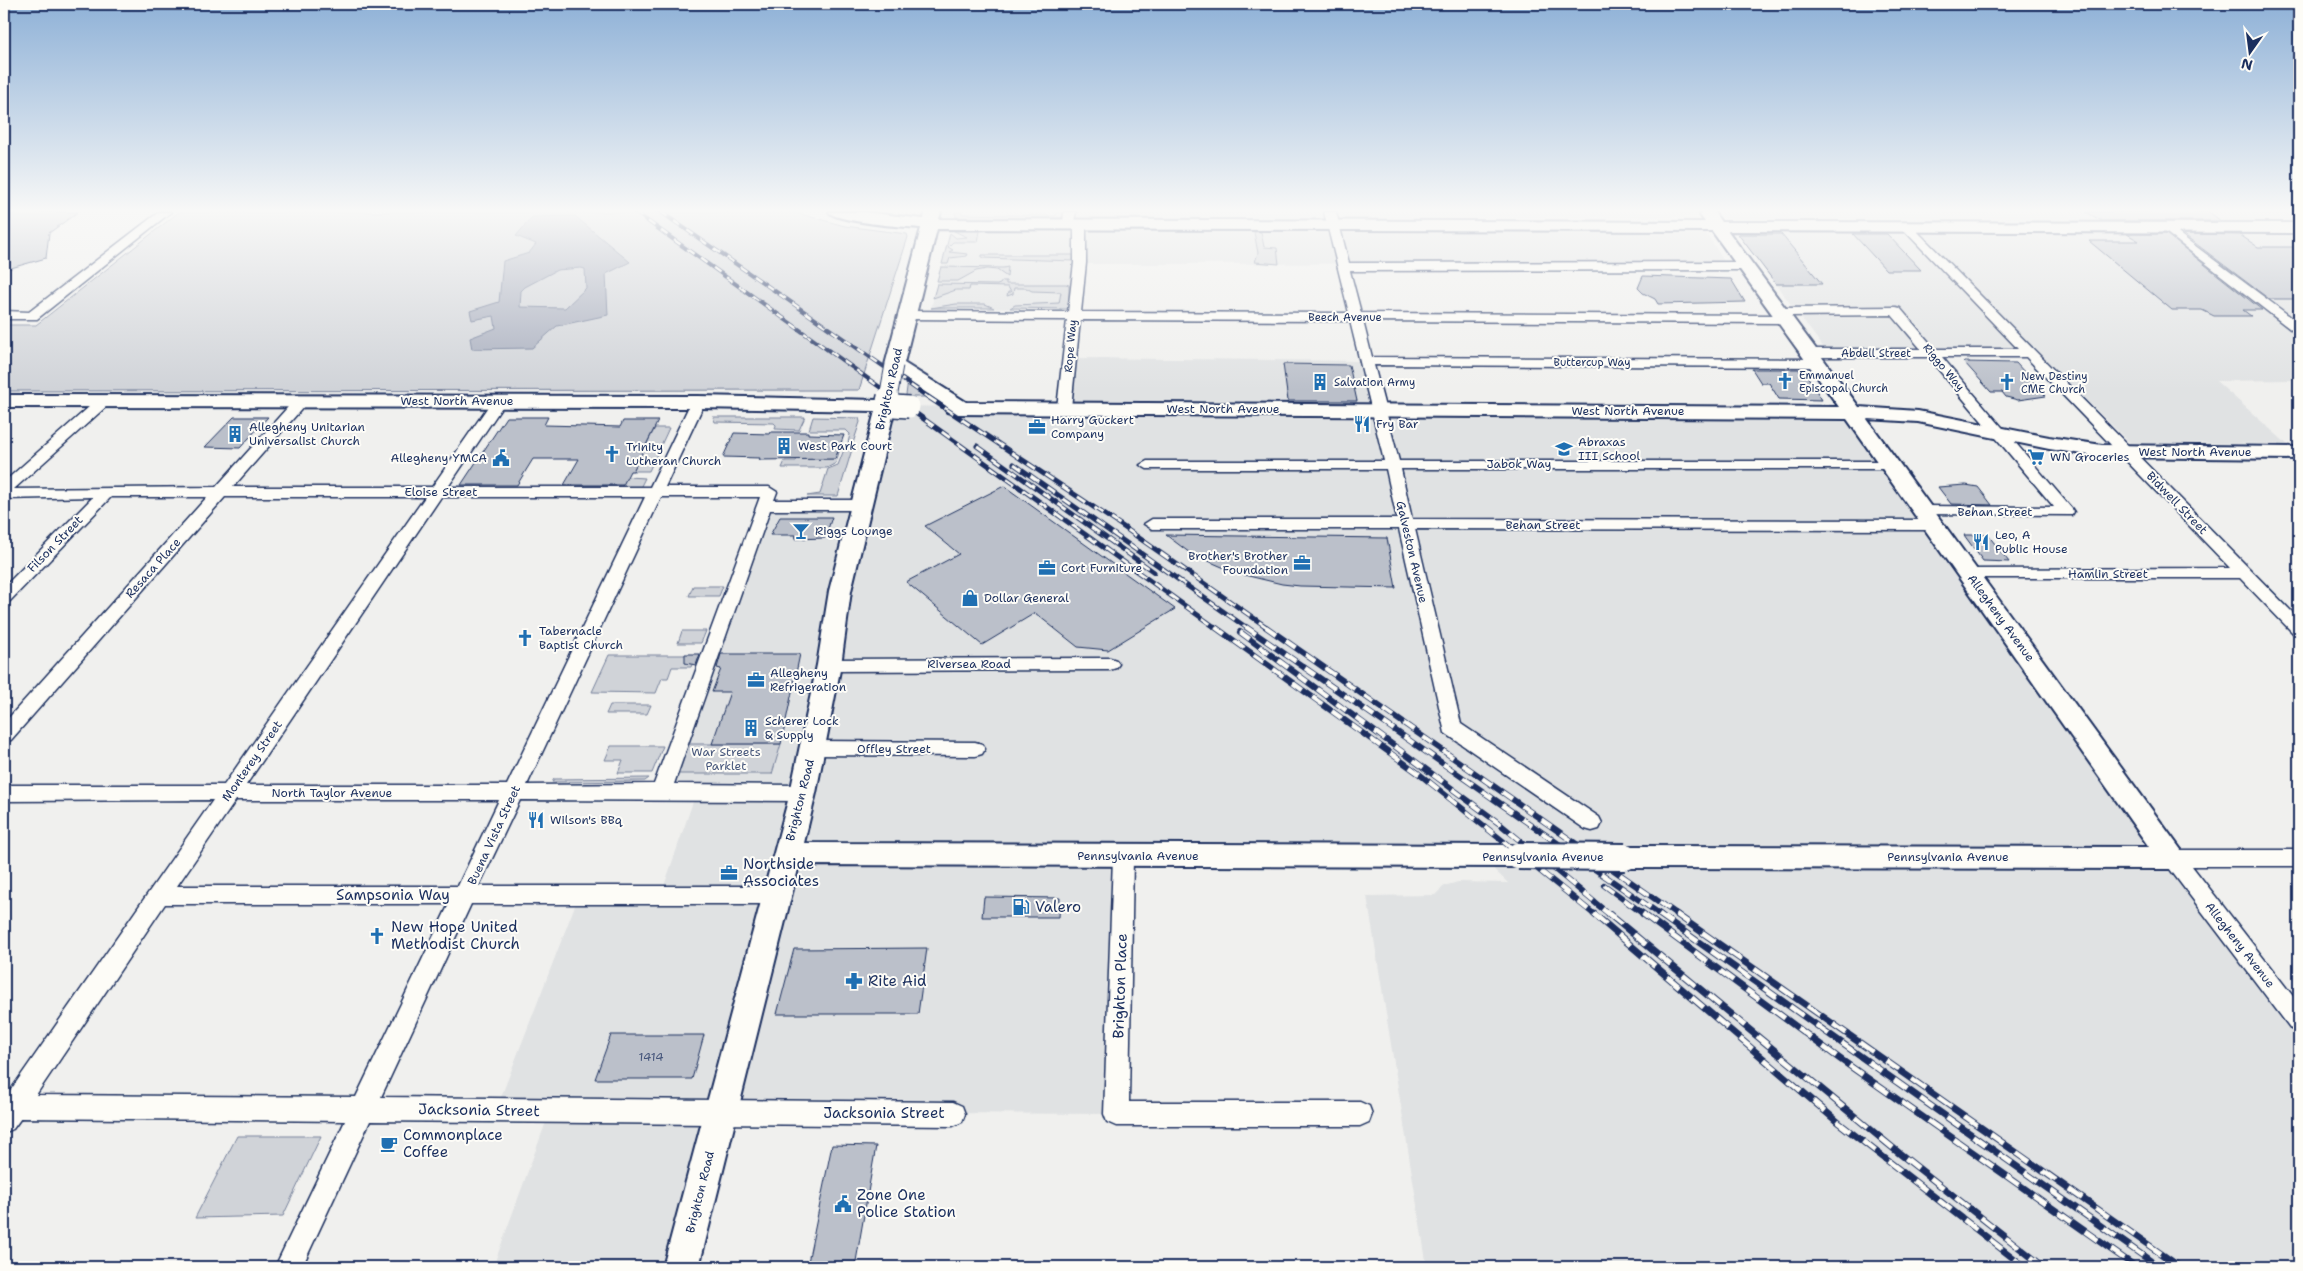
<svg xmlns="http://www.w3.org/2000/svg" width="2303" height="1271" viewBox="0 0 2303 1271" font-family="'Shantell Sans',sans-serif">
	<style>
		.built { fill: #e0e2e3 }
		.green { fill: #d0d3d8; stroke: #76819b }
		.water { fill: #a7adbd; stroke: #6f7b97; fill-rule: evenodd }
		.building { fill: #bbc0ca; stroke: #1b2f5e }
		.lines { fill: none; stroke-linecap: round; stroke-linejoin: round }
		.street-casing { stroke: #1b2f5e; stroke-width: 3 }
		.secondary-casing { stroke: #1b2f5e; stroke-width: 4 }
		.street { fill: #fdfcf7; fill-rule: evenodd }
		.secondary { fill: #fdfcf7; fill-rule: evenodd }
		.rail-far3-casing { stroke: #1b2f5e; stroke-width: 4 }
		.rail-far2-casing { stroke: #1b2f5e; stroke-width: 5 }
		.rail-far1-casing { stroke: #1b2f5e; stroke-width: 6 }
		.rail-casing { stroke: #1b2f5e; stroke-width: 7 }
		.rail-far3 { stroke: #fdfcf7; stroke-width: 2.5; stroke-dasharray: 8; stroke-linecap: butt }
		.rail-far2 { stroke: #fdfcf7; stroke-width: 3; stroke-dasharray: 10; stroke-linecap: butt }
		.rail-far1 { stroke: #fdfcf7; stroke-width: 4.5; stroke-dasharray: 12; stroke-linecap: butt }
		.rail { stroke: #fdfcf7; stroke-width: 5; stroke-dasharray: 16; stroke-linecap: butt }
		.secondary-bridge-far2-casing { stroke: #1b2f5e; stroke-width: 19; stroke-linecap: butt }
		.secondary-bridge-far1-casing { stroke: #1b2f5e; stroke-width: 24; stroke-linecap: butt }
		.secondary-bridge-casing { stroke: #1b2f5e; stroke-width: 30; stroke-linecap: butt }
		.secondary-bridge-far2 { stroke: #fdfcf7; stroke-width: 17 }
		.secondary-bridge-far1 { stroke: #fdfcf7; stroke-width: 21 }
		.secondary-bridge { stroke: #fdfcf7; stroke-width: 26 }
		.labels { text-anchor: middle; stroke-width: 4; stroke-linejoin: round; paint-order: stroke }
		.far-street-label { font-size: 11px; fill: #1b2f5e; stroke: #fdfcf7 }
		.far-poi-label { font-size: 11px; fill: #1b2f5e; stroke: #fdfcf7; text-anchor: start }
		.street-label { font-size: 12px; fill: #1b2f5e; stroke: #fdfcf7 }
		.poi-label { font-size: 12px; fill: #1b2f5e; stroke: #fdfcf7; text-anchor: start }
		.park-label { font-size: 12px; fill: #48587c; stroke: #fdfcf7 }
		.near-number-label { font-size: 12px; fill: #435379 }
		.near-poi-label { font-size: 15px; fill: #1b2f5e; stroke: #fdfcf7; text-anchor: start }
		.near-street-label { font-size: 15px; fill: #1b2f5e; stroke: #fdfcf7 }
	</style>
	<rect width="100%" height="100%" fill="#f0f0ee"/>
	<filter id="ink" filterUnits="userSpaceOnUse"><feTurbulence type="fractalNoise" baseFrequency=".02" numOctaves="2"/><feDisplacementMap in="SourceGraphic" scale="10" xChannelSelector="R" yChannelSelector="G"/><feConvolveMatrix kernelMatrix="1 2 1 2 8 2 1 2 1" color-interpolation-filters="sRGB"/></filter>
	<g filter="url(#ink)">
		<path class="built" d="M955,212H1689L1692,217L981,218L955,217Z
			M1720,212H2299V220L1729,219L1724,218Z
			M1344,229L1703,232L1707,234L1725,263L1074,264L1069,309L931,308L950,233L954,231L1321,232Z
			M1736,232L2299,235V320H2278L2299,337V380L2216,381L2287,444L2130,443L2034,349L1824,348Z
			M1070,358L1367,361L1379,410L1853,412L2299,1022V1267H1427L1367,896L1435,895L1444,886L1458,882L1508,883L1480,856L1124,857L1116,1114L720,1112L681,1267H493L550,1111L496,1110L579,895L664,886L696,793L661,792L765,505H860L886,406L1064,408Z"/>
		<path class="green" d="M179,212H793L845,226L907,234L908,237L859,390L4,391V325H36Z
			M955,212H962V214L1056,216L1057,212H1065L1061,218L956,217Z
			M954,231H980L978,242H953L948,247L953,250L949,252L968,254L967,256L950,258L948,264H942L950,233L956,238L967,237Z
			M1254,232H1261L1264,247L1277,248L1279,264L1255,262L1258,253Z
			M982,255H1074V261L982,258Z
			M941,267L1003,268L1008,267L1007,277L997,270L987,269L976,271L958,281H937Z
			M1002,281H1006V284H1066L1069,285V309L1010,308L1015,305L1059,303L1061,292L1032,291L1026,288H1014L1013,294L1007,296L1008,292H1011L1008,287L970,286L969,290H956L933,298L937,284L997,285L1000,284Z
			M956,304H985L994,308H931Z
			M908,380L931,397H908L906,395Z
			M713,417H805L799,430L775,429L776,425L774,423L715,422Z
			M813,417L859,418L860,422L853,443H848L850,434L846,430H809Z
			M655,428H669L649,471H633Z
			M841,445L836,463L827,468H782L785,461H796L797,459H835Z
			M848,445L853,446L838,496H807L820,494L828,469L838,465L845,447Z
			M627,477L645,478L640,488H570L571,485L622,486Z
			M693,586H723L719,596H689Z
			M682,631H706L701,643H678Z
			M609,655H696L691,667H672L668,678H662L656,693L592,692Z
			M610,705H651L647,714H606Z
			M682,744H781L772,774H671Z
			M611,746H663L652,773H618L623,760H605Z
			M649,778L645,781L552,782L554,779Z
			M237,1136H321L283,1216L195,1218Z"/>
		<path class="water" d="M575,216L630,262L606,274L608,315L557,326L532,348L472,349L470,338L496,328L494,316L472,320L470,311L499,302L503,261L529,253L536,244L516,236L532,217ZM581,268L585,269L586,288L565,308L520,307L521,291L525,287L557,270Z"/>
		<path class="building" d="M16,212H78L49,233L46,258L4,270V220Z
			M2086,212H2209L2221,221H2102Z
			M1738,234H1781L1822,284H1776Z
			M1853,234H1887L1921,270H1886Z
			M2127,234H2166L2262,310H2243L2251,316H2214L2202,310H2172L2089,241H2139Z
			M2183,234L2240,235L2258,247H2293L2299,251V299H2269Z
			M1643,276L1731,279L1745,302L1658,304L1655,299L1643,293L1638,288Z
			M1964,362L2016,363L2046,396L2018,400L2006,397L2002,392H1991Z
			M1283,364L1349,365L1357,401H1288Z
			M1752,369H1798L1806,374L1822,400L1779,399L1769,383H1761Z
			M234,417H268L240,448L205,447Z
			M506,417H548L544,425L585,426L620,427L623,421H658L633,471H630L623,485H564L579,459H533L517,485H461Z
			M771,432H808V434L844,435L835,459L759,460L760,458L723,457L734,433L770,434Z
			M1966,485L1978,487L1992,505L1951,504L1938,487Z
			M1004,486L1175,609L1108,650L1078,647L1035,613L982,645L906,582L959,554L925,526Z
			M780,517H832L825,538L795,539L796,535H770Z
			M1166,535L1387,538L1396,588L1300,586L1282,584L1236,573L1190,553Z
			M1964,535H1988L2009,562L1983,561Z
			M685,654H700L696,665L685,663Z
			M721,654H800L781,744H712L730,692H712L721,669L717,668Z
			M984,897L1060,898L1059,917H982Z
			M927,948L918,1014H777L794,949Z
			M611,1035H704L692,1079H595Z
			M832,1145L876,1146L855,1267H807Z"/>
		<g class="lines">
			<g class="street-casing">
				<path id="street" d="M159,212H171L37,319H4V311L29,312Z
					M1064,212H1076L1073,226L1069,227L1063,224Z
					M1324,212H1336L1349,263L1744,262L1750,266L1744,270L1350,271L1361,313L1776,315L1773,312L1779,308L1896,307L1900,308L1935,349H2018L1901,227L1907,224L1911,225L2299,619V635L2293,633L2240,578H1964L1962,574L1964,570L1970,569L2230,568L2026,357H1942L2072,509L2074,512L2072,515L1918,514L1916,511L1918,508L1924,506L2054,507L1928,357H1810L1803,353L1810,349H1921L1892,315L1786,316L1790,319L1784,323L1363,321L1372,357L1817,359L1824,363L1817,367L1374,365L1399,461H1891L1898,465L1891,469H1401L1412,519L1934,520L1942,525L1934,530L1415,529L1461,724L1599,817L1602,823L1599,829L1592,831L1585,829L1445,733L1399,529H1152L1144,524L1152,519H1397L1386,469H1147L1140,465L1147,461H1384L1350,321L1080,320L1071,408L1064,412L1057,408L1067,320L907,319L901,315L907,311L1068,312L1074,263V225L1080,222L1086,225V263L1081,312L1349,313Z
					M2167,225L2299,323V333L2294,332L2163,230L2161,228Z
					M301,397L306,398L308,401L306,404L233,487H432L494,398L499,397L506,401L448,487H650L691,402L698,398L705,402L665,487H769L777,492L774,500H860L868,505L860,510H770L674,784L803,785L810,788L813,793L810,798L803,801L520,800L479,886H777L785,889L788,895L785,901L777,904H471L381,1097L953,1102L962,1106L965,1114L962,1122L953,1126L370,1121L302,1267H275L345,1121L21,1118L13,1129L4,1133V1094H8L213,800L4,801V785H224L425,497H225L11,740L4,742V723L207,497H111L10,601L4,603V587L93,497L4,499V482L98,399L103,398L110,402L108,405L14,489L216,487L296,398ZM441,497H645L507,785H246ZM661,497H760L654,784L527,785ZM236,800H499L458,886H177ZM165,904H449L356,1097L36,1095Z
					M1110,658L1116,660L1119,664L1116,668L1110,670L829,671L823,669L820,665L823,661L829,659Z
					M813,741L975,742L982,744L985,749L982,754L975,756L813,755L806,753L803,748L806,743Z
					M1123,849L1130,851L1133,857L1129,1102H1360L1369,1106L1372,1114L1369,1122L1360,1126H1116L1107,1122L1104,1114L1113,857L1116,851Z
					M2173,850H2299V866H2192L2299,1004V1032L2291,1029L2166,864L2163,858L2166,852Z"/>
			</g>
			<g class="secondary-casing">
				<path id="secondary" d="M829,212H864L924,219L925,212H941L939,219L1705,222L1700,215L1702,212H1714L1721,222L2299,223V233L1728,231L1859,407L1918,411L2049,437L2102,445L2299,447V459L2102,457L2049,449L1918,422L1867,419L2187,858L2183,866L2173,869L1625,868L1615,865L1611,857L1615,849L1625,846L2149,847L1847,419L954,414L947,412L944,408L946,406L885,365L921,228C906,227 836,222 829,212ZM937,229L1712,231L1839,407L966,402L904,363Z
					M4,395L698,396L878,400L887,395L894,397L904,406L901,410L894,412L851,591L841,665L816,793L804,843L1518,845L1528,848L1532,856L1528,864L1518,867L799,865L699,1267H663L790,793L817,665L829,591L875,411L698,408L4,407Z"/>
			</g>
			<use href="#street" class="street"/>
			<use href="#secondary" class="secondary"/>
			<g class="rail-far3-casing">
				<path id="rail-far3" d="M635,212L895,398
					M661,212L929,398"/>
			</g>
			<g class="rail-far2-casing">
				<path id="rail-far2" d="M893,397L1216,628
					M928,397L1122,526L1268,628
					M977,446L1154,572
					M1014,464L1247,628"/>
			</g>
			<g class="rail-far1-casing">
				<path id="rail-far1" d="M1215,627L1418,773L1595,915
					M1246,627L1661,915
					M1266,627L1678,915
					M1240,632L1500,824L1610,915
					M1604,885L1645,915"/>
			</g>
			<g class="rail-casing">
				<path id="rail" d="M1594,914L1839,1123L2025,1267
					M1609,914L1899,1153L2044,1267
					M1643,914L1840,1059L2136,1267
					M1659,914L2159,1267
					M1676,914L2180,1267"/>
			</g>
			<use href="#rail-far3" class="rail-far3"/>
			<use href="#rail-far2" class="rail-far2"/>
			<use href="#rail-far1" class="rail-far1"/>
			<use href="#rail" class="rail"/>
			<g class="secondary-bridge-far2-casing">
				<path id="secondary-bridge-far2" d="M888,398L894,365"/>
			</g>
			<g class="secondary-bridge-far1-casing">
				<path id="secondary-bridge-far1" d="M887,401L888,397
					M894,406L909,407"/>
			</g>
			<g class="secondary-bridge-casing">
				<path id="secondary-bridge" d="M1518,856L1625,857"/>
			</g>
			<use href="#secondary-bridge-far2" class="secondary-bridge-far2"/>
			<use href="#secondary-bridge-far1" class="secondary-bridge-far1"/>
			<use href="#secondary-bridge" class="secondary-bridge"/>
		</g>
	</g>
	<linearGradient id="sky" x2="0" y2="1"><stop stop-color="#8eb1d7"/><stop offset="0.54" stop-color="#f8f8f7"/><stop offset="1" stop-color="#f8f8f7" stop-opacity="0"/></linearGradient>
	<rect width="2303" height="390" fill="url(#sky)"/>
	<defs>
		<g id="church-bare" transform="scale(1.35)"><path d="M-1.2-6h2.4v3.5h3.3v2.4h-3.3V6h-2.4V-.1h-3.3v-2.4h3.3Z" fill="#1f6fb2" stroke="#fdfcf7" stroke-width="2.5" paint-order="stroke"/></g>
		<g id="building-bare" transform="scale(1.35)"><path d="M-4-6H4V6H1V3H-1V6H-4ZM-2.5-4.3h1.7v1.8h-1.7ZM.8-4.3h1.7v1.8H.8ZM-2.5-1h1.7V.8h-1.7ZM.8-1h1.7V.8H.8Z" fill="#1f6fb2" stroke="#fdfcf7" stroke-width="2.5" paint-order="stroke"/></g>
		<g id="restaurant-bare" transform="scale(1.35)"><path d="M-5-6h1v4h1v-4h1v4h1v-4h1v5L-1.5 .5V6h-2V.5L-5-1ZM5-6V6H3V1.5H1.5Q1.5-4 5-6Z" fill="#1f6fb2" stroke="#fdfcf7" stroke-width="2.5" paint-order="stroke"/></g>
		<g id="office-bare" transform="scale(1.35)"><path d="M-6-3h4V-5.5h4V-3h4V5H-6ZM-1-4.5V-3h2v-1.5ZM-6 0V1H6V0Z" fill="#1f6fb2" stroke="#fdfcf7" stroke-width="2.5" paint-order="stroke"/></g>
		<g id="school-bare" transform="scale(1.35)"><path d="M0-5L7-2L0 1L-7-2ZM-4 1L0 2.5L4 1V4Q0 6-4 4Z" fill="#1f6fb2" stroke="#fdfcf7" stroke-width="2.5" paint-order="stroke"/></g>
		<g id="supermarket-bare" transform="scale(1.35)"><path d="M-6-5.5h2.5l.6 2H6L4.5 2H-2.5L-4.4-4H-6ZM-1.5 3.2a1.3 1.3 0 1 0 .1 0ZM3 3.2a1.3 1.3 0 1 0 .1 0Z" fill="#1f6fb2" stroke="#fdfcf7" stroke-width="2.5" paint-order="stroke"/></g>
		<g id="civic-bare" transform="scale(1.35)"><path d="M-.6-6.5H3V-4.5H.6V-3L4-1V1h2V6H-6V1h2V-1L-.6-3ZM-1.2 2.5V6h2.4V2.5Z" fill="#1f6fb2" stroke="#fdfcf7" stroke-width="2.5" paint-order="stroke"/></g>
		<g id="bar-bare" transform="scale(1.35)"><path d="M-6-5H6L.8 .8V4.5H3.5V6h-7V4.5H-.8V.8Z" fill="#1f6fb2" stroke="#fdfcf7" stroke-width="2.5" paint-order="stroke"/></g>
		<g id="shop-bare" transform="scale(1.35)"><path d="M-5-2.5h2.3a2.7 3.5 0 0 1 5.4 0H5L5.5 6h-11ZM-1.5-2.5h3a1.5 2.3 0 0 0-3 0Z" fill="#1f6fb2" stroke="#fdfcf7" stroke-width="2.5" paint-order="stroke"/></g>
		<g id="fuel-bare" transform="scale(1.35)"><path d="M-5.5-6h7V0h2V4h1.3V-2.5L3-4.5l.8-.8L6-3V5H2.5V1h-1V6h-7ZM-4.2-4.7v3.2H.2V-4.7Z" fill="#1f6fb2" stroke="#fdfcf7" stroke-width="2.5" paint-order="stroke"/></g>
		<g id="pharmacy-bare" transform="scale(1.35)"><path d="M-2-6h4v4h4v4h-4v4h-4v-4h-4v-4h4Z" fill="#1f6fb2" stroke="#fdfcf7" stroke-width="2.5" paint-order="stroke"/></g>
		<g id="cafe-bare" transform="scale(1.35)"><path d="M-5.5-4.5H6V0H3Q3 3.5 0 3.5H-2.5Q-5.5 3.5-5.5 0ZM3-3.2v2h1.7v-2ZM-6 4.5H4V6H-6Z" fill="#1f6fb2" stroke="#fdfcf7" stroke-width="2.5" paint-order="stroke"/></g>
	</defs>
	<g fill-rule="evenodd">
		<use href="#church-bare" x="1785" y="381"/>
		<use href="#building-bare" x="1320" y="382"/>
		<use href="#church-bare" x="2007" y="382"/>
		<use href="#restaurant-bare" x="1362" y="424"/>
		<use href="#office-bare" x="1037" y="427"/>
		<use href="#building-bare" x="235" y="434"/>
		<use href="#building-bare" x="784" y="446"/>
		<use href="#school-bare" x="1564" y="449"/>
		<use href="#church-bare" x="612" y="454"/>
		<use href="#supermarket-bare" x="2036" y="457"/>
		<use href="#civic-bare" x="501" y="458"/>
		<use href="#bar-bare" x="801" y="531"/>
		<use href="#restaurant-bare" x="1981" y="542"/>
		<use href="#office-bare" x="1302" y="563"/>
		<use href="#office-bare" x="1047" y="568"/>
		<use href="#shop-bare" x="970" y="598"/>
		<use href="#church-bare" x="525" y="638"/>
		<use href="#office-bare" x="756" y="680"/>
		<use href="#building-bare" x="751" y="728"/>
		<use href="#restaurant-bare" x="536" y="820"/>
		<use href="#office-bare" x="729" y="873"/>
		<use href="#fuel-bare" x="1021" y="907"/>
		<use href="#church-bare" x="377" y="936"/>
		<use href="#pharmacy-bare" x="854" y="981"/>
		<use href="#cafe-bare" x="389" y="1144"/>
		<use href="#civic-bare" x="843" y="1204"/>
	</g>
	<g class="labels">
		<g class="far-street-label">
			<text x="1345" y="321">Beech Avenue</text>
			<text transform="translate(1070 346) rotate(-85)" y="4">Rope Way</text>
			<text x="1876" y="357">Abdell Street</text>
			<text x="1592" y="366">Buttercup Way</text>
			<text transform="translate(1944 367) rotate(50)" y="4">Riggo Way</text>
		</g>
		<g class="far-poi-label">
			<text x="1799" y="379">Emmanuel<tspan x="1799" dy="13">Episcopal Church</tspan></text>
			<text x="2021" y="380">New Destiny<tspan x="2021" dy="13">CME Church</tspan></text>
			<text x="1334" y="386">Salvation Army</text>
		</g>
		<g class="street-label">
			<text transform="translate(889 389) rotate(-77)" y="4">Brighton Road</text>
			<text x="457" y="405">West North Avenue</text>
			<text x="1223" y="413">West North Avenue</text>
			<text x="1628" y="415">West North Avenue</text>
			<text x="2195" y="456">West North Avenue</text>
			<text x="1519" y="468">Jabok Way</text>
			<text x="441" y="496">Eloise Street</text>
			<text transform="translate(2177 503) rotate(46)" y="4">Bidwell Street</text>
			<text x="1995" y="516">Behan Street</text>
			<text x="1543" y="529">Behan Street</text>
			<text transform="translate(55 544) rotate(-46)" y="4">Filson Street</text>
			<text transform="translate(1412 552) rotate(77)" y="4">Galveston Avenue</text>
			<text transform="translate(153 568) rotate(-48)" y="4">Resaca Place</text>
			<text x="2108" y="578">Hamlin Street</text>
			<text transform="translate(2001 618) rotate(54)" y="4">Allegheny Avenue</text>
			<text x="969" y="668">Riversea Road</text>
			<text x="894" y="753">Offley Street</text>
			<text transform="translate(252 761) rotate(-55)" y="4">Monterey Street</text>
			<text x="332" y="797">North Taylor Avenue</text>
			<text transform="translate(800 800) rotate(-76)" y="4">Brighton Road</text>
			<text transform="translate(494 835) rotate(-65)" y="4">Buena Vista Street</text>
			<text x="1138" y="860">Pennsylvania Avenue</text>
			<text x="1543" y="861">Pennsylvania Avenue</text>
			<text x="1948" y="861">Pennsylvania Avenue</text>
			<text transform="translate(2240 945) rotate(52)" y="4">Allegheny Avenue</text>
			<text transform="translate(700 1192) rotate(-76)" y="4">Brighton Road</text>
		</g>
		<g class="poi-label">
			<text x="1051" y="424">Harry Guckert<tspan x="1051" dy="14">Company</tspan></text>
			<text x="1376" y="428">Fry Bar</text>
			<text x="249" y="431">Allegheny Unitarian<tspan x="249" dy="14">Universalist Church</tspan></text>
			<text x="1578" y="446">Abraxas<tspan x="1578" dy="14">III School</tspan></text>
			<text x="798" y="450">West Park Court</text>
			<text x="626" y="451">Trinity<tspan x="626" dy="14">Lutheran Church</tspan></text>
			<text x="2050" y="461">WN Groceries</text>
			<text x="487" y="462" text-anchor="end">Allegheny YMCA</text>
			<text x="815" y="535">Riggs Lounge</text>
			<text x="1995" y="539">Leo, A<tspan x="1995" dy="14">Public House</tspan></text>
			<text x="1288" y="560" text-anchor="end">Brother's Brother<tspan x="1288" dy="14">Foundation</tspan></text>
			<text x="1061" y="572">Cort Furniture</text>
			<text x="984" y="602">Dollar General</text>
			<text x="539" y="635">Tabernacle<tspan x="539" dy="14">Baptist Church</tspan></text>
			<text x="770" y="677">Allegheny<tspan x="770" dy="14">Refrigeration</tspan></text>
			<text x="765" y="725">Scherer Lock<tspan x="765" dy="14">&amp; Supply</tspan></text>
			<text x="550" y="824">Wilson's BBq</text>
		</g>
		<g class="park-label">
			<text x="726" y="756">War Streets<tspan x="726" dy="14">Parklet</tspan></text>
		</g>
		<g class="near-number-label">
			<text x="651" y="1061">1414</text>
		</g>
		<g class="near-poi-label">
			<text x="743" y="869">Northside<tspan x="743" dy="17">Associates</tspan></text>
			<text x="1035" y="912">Valero</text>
			<text x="391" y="932">New Hope United<tspan x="391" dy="17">Methodist Church</tspan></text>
			<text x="868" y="986">Rite Aid</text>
			<text x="403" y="1140">Commonplace<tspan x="403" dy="17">Coffee</tspan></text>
			<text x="857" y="1200">Zone One<tspan x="857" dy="17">Police Station</tspan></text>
		</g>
		<g class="near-street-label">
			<text x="393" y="900">Sampsonia Way</text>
			<text transform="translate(1120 986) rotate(-88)" y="5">Brighton Place</text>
			<text transform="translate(479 1110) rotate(1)" y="5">Jacksonia Street</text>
			<text x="884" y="1118">Jacksonia Street</text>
		</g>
	</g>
	<rect width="2303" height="1271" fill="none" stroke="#fdfcf7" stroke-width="20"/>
	<rect x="10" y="10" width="2283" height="1251" fill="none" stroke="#1b2f5e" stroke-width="2" filter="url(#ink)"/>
	<g transform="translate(2250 52) rotate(194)" stroke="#fdfcf7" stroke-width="4" paint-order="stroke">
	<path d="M0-4L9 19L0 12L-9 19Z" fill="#1b2f5e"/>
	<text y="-8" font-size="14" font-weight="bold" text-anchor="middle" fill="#1b2f5e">N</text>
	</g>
</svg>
